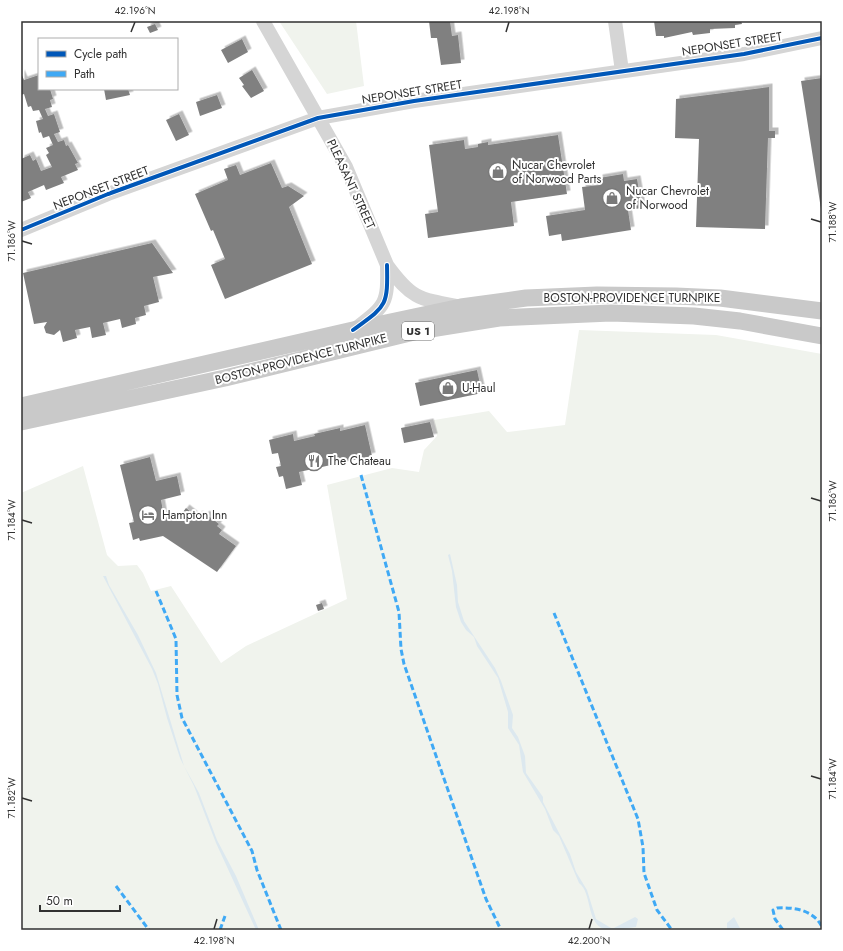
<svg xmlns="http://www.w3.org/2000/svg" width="843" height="951" viewBox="0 0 843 951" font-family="Jost,sans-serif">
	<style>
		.green { fill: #f0f3ed }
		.water { fill: #dce8ef }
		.building { fill: #808080; filter: url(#shadow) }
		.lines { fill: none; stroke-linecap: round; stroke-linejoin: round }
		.minor { stroke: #d5d5d5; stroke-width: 14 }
		.major { stroke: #c9c9c9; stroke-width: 17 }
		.quiet { stroke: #3fa9f5; stroke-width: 3; stroke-dasharray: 6 3; stroke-linecap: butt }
		.cycleway-casing { stroke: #fff; stroke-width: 6 }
		.cycleway { stroke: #0057b8; stroke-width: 4 }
		.ticks { fill: none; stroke: #313131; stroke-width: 1.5 }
		.labels { text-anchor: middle; stroke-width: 4; stroke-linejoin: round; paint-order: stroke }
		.shield { fill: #fff; stroke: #6f6f6f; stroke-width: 1 }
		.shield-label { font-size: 11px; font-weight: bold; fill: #313131 }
		.street-label { font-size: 12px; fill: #313131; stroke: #fff }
		.poi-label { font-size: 12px; fill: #313131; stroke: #fff; text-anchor: start }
		.neatline { fill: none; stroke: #313131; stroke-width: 1.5 }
		.ticks-label { font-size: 10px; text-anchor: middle; fill: #313131 }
	</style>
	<defs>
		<filter id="shadow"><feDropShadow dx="3.5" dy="-3.5" stdDeviation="0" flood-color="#0004"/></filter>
	</defs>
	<rect width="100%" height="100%" fill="#fff"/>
	<path class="green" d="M279,21H356L364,86L327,94Z
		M579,330L716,335L822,354V930H21V493L83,466L107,555L118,566L137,565L143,573L151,591L171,586L221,663L246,646L347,599L327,485L392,468L419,472L424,450L437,436L434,420L489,411L507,432L565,425Z"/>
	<path class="water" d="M450,554L457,585L458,602L464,621L495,668L501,681L513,715L512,728L518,737L525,756L526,773L543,797V802L570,854L576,872L587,890L596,919L611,928H614L635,917L638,919L636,927C627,928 618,931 608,930C585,927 593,893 579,883L559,836L553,830L545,809L523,772L519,745L508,728V712L498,678L477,646L474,637L466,630L461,622L456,607L452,571L448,555Z
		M103,576H106L109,585L138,635L156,673L184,766L199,793L217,840L236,876L259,930H256L216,843L194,786L180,758L167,718L158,684L152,669Z
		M734,917L741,930H727V923Z"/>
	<path class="building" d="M429,21H450L452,36L458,35L461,63L441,65L437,38H431Z
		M654,21H741L742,24L735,25V28L710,29V33L693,35L692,32L664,38V36H656Z
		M155,24L158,30L150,33L147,27Z
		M242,39L248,52L228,63L221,50Z
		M252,70L264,91L251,98L242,86L244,85L239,78Z
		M21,73L24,80L39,75V89H50L53,99L50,100L52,107L45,109L48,116L54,114L60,132L54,134L58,142L64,140L66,146L68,145L78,163L75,164L78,170L61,177L64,183L46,190L44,185L28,192L31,198L21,202V159L30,155L33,161L36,159L41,171L52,167L46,155L49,153L46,148L53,145L49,136L43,138L41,132L39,133L36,121L43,119L39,110L33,111L31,106L28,107L24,94L21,95Z
		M822,78V209H821L801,81Z
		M769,87V131H775V138H768L765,229L696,227L699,139L675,138L676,99Z
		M104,89H128L130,95L106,100Z
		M217,95L222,108L200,116L196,102Z
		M179,114L189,135L176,141L166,120Z
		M558,135L567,194L511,202L514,226L428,238L425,214L438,212L429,145L464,140L465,149L478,147V144L488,142V145Z
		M271,163L282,188L288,186L304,196L289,207L312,264L225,299L211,265L225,259L213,230L211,231L195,194L228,180L224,169L236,165L240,175Z
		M623,174L624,181L637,179L642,208L628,210L631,230L562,241L561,234L549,236L546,216L585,210L582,187L600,185L599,178Z
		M152,243L173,273L153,277L159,302L144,306L146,315L135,318L136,324L122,328L120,319L103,323L106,335L92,338L90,327L75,330L77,338L63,342L60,330L54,335L46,333L44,327L47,322L34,324L23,273Z
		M477,370L482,393L420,406L415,383Z
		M430,422L434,437L404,443L401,428Z
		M365,425L372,456L299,472L302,485L286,489L283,476L279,477L276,467L281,466L278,453L272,454L269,440L293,434L294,441L315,436L314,434L340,428V431Z
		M150,457L156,481L177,476L181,495L161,500L164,517L177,520L186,508L197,517L199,514L203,518L206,514L219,524L217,526L222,530L219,534L236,546L217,572L163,536L140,541L139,538L133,540L129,523L134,522L120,465Z
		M322,603L324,609L318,611L316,605Z"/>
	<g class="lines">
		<path class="minor" d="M263,21L346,167L387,265C411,298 418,299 457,306
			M615,21L622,71
			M21,230L108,194L318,118L414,101L744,54L822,38
			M355,329C386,305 388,304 387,265"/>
		<path class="major" d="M21,406L353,330L461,307L526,298L597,295L676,296L720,298L822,311
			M21,422L225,378L418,331L499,318L611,313L694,316L740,321L822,336"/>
		<path class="quiet" d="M361,475L399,612L401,649L404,664L486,899L501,930
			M156,591L176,639L177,695L182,718L252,851L257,870L281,930
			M554,613L638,819L643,847L644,873L657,910L672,930
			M116,886L149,930
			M220,930L225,916
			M783,930L775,919L773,910L777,908C794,907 814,910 822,927"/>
		<g class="cycleway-casing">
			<path id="cycleway" d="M21,230L108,194L318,118L414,101L744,54L822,38
				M353,330C386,306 388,307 387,265"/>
		</g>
		<use href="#cycleway" class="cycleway"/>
	</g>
	<path class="ticks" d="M131,32L135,22M506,32L509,22M811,219L821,222M22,241L32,244M811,498L821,501M22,520L32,523M811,776L821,779M22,798L32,801M214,929L217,919M589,929L592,919"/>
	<defs>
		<g id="shop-ring" transform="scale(1)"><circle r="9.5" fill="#fff" stroke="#797979" stroke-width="1.5"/><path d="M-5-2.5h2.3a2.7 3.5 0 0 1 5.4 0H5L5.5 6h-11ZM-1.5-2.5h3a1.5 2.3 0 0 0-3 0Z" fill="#797979"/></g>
		<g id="restaurant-ring" transform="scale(1)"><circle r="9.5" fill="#fff" stroke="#797979" stroke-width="1.5"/><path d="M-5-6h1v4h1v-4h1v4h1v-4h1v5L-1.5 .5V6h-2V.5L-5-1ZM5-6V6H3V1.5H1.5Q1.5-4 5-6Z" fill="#797979"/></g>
		<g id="hotel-ring" transform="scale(1)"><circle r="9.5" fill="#fff" stroke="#797979" stroke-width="1.5"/><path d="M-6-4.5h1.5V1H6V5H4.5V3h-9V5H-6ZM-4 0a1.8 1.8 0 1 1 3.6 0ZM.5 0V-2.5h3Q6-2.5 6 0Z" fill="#797979"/></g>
	</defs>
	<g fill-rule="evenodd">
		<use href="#shop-ring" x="498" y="172"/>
		<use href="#shop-ring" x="612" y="198"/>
		<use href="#shop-ring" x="448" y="388"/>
		<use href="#restaurant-ring" x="314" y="461"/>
		<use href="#hotel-ring" x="148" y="515"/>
	</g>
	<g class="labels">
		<rect class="shield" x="402" y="322" width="32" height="18" rx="3"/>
		<g class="shield-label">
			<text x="418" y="335">US 1</text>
		</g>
		<g class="street-label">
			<text transform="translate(732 44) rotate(-9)" y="4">NEPONSET STREET</text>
			<text transform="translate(412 92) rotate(-9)" y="4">NEPONSET STREET</text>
			<text transform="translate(351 184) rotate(65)" y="4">PLEASANT STREET</text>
			<text transform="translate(101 188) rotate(-21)" y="4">NEPONSET STREET</text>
			<text x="632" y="302">BOSTON-PROVIDENCE TURNPIKE</text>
			<text transform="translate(301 359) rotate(-14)" y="4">BOSTON-PROVIDENCE TURNPIKE</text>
		</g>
		<g class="poi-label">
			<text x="512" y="169">Nucar Chevrolet<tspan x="512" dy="14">of Norwood Parts</tspan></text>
			<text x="626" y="195">Nucar Chevrolet<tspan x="626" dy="14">of Norwood</tspan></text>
			<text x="462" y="392">U-Haul</text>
			<text x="328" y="465">The Chateau</text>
			<text x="162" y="519">Hampton Inn</text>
		</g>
	</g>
	<rect width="843" height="951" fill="none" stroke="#ffffff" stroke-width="44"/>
	<rect x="38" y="38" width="140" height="52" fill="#ffffff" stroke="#adadad"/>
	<rect x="46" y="51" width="20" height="6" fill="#0057b8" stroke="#adadad"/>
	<text x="74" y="58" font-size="12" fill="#313131">Cycle path</text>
	<rect x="46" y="71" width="20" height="6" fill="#3fa9f5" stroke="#adadad"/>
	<text x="74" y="78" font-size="12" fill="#313131">Path</text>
	<path d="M40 905v6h80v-6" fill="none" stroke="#313131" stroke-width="2"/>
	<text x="46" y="905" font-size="12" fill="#313131" stroke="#ffffff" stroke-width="3" paint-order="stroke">50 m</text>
	<rect x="22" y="22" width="799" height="907" class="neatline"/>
	<g class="ticks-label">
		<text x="135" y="14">42.196°N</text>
		<text x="509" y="14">42.198°N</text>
		<text transform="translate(832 222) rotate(-90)" y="4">71.188°W</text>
		<text transform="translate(11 241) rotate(-90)" y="4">71.186°W</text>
		<text transform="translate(832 501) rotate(-90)" y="4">71.186°W</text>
		<text transform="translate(11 520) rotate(-90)" y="4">71.184°W</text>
		<text transform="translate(832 779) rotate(-90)" y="4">71.184°W</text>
		<text transform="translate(11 798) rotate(-90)" y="4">71.182°W</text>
		<text x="214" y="944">42.198°N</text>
		<text x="589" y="944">42.200°N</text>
	</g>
</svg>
